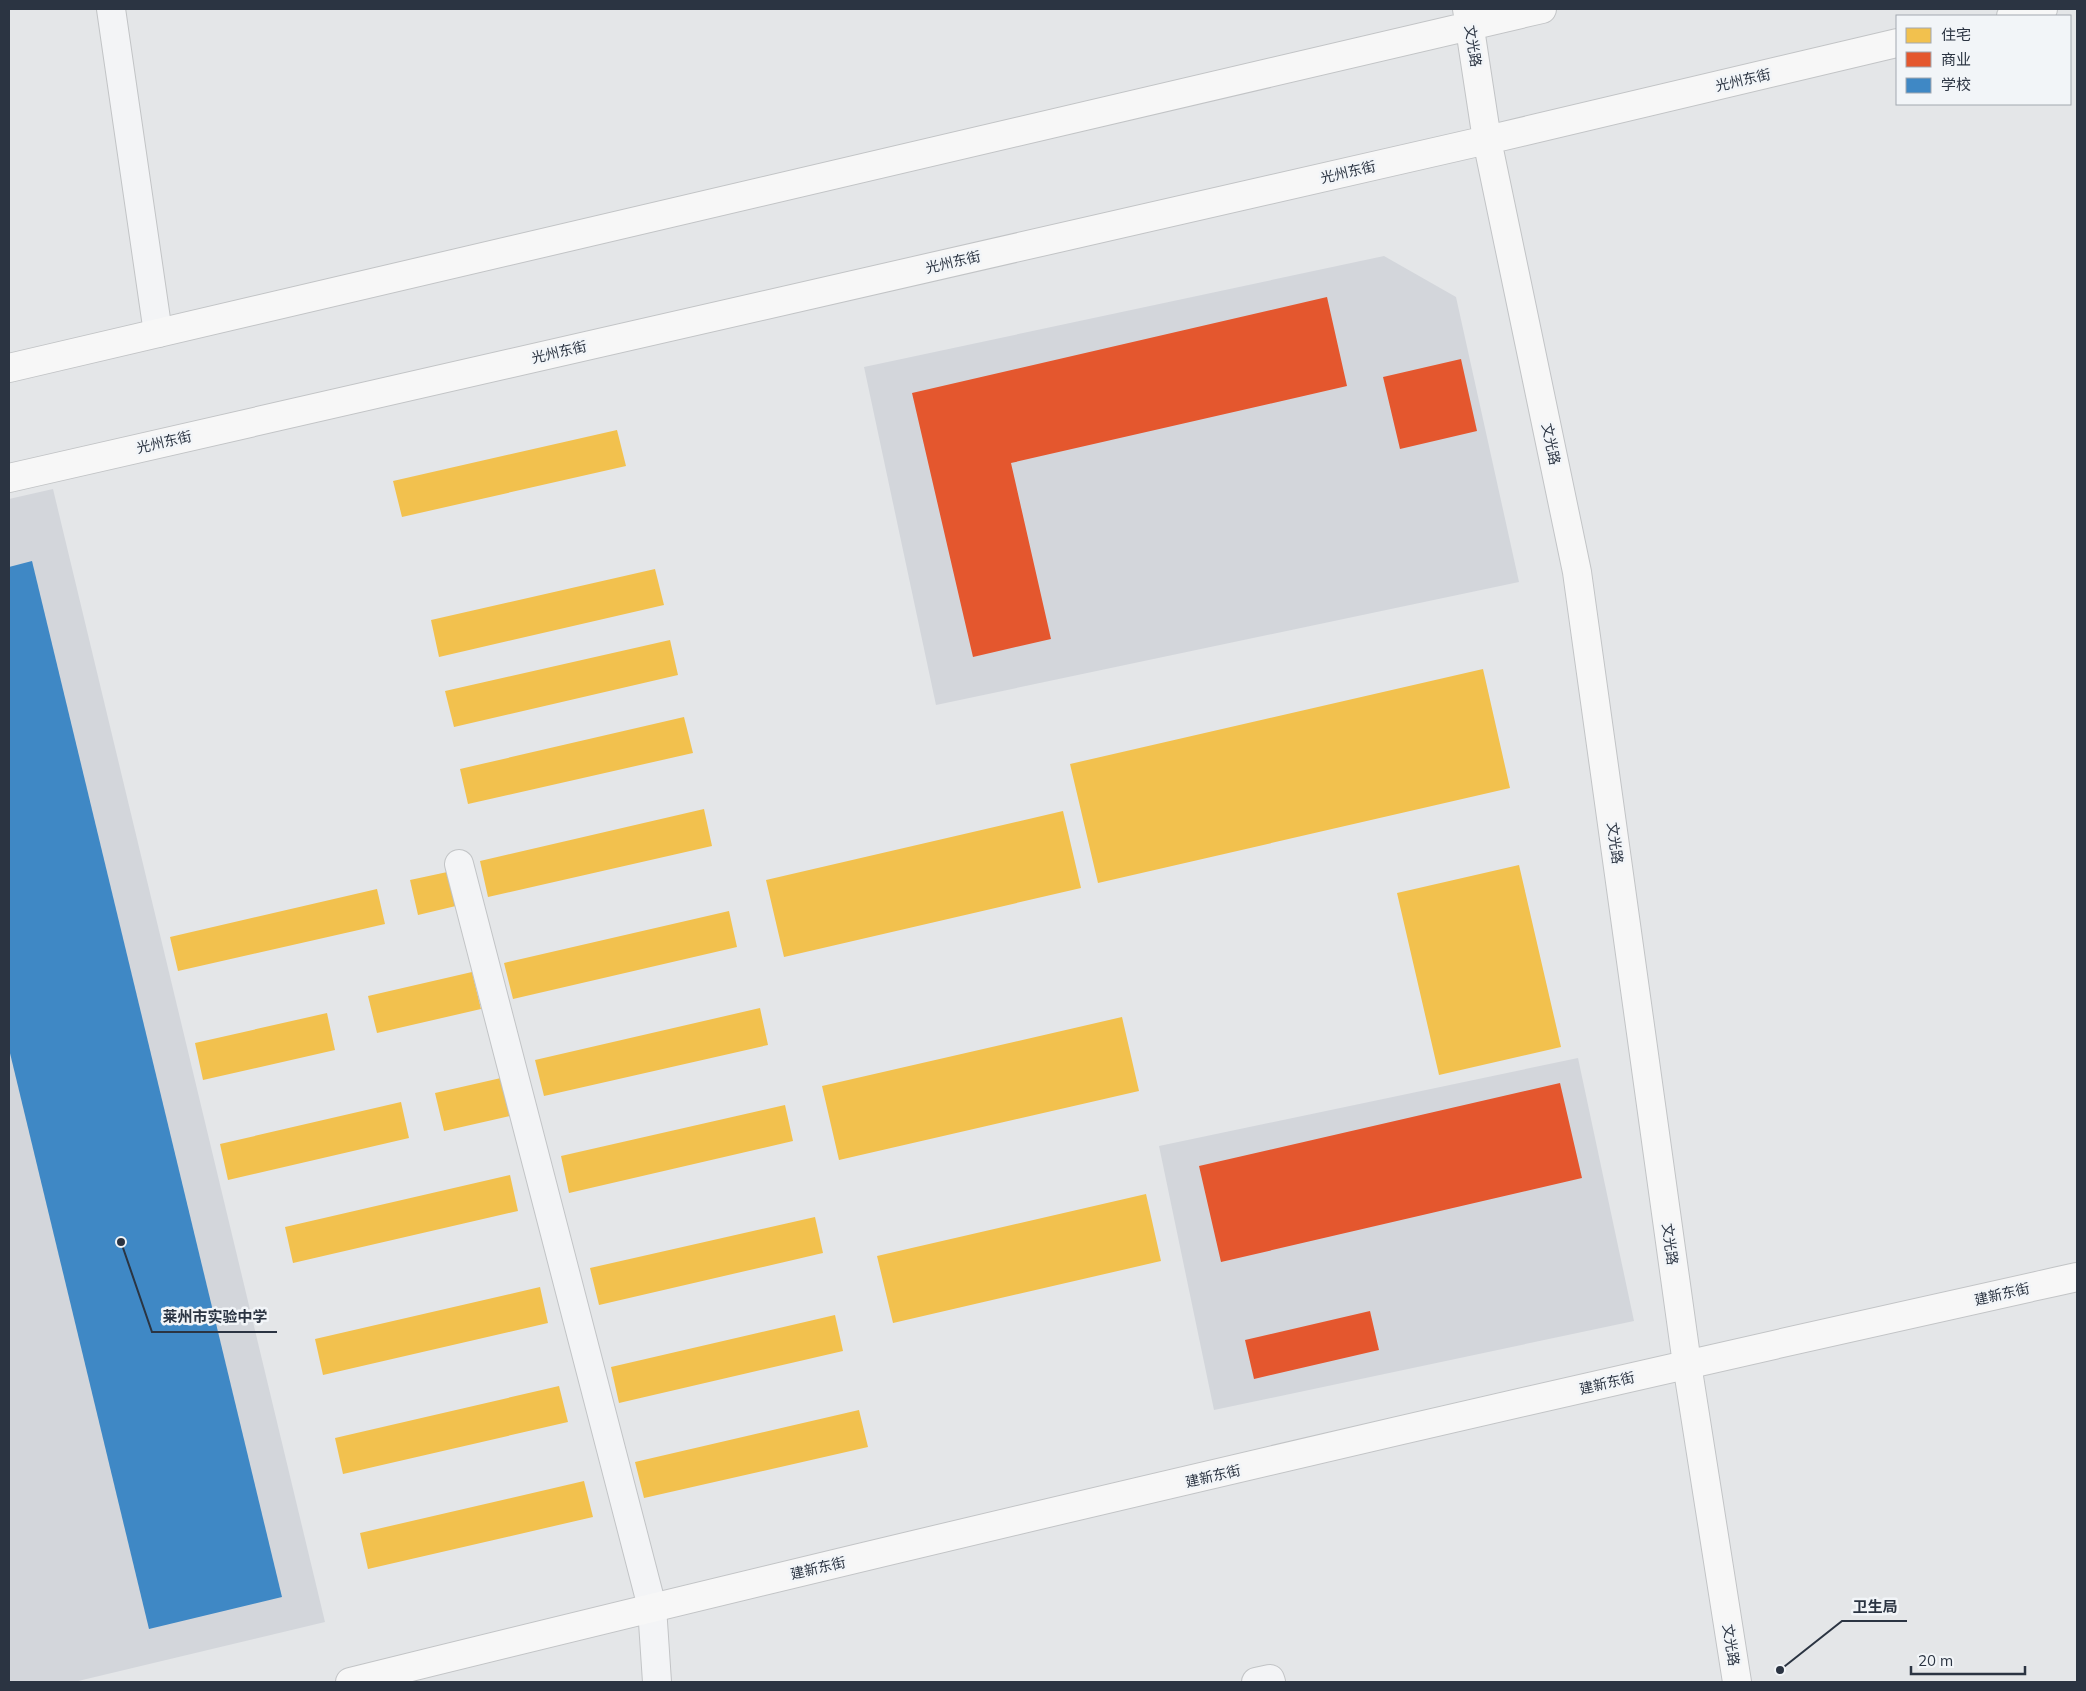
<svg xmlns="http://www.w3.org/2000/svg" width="2086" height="1691" viewBox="0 0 2086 1691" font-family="Mulish,'Noto Sans SC',sans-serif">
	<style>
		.built { fill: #d3d6db }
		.homes { fill: #f2c14e }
		.shops { fill: #e4572e }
		.schools { fill: #3f88c5 }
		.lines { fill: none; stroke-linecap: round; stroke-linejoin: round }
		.street-casing { stroke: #c2c4c6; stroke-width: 30 }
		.secondary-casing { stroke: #c2c4c6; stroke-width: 30 }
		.street { stroke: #f3f4f6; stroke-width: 28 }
		.secondary { stroke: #f7f7f7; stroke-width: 28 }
		.labels { text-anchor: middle; stroke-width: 5; stroke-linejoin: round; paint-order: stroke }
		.street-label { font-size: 14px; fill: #2b3442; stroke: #f2f5f8 }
		.leader { fill: none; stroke: #2b3442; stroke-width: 2 }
		.callout-dot { fill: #2b3442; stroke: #f2f5f8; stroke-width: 2 }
		.callout-label { font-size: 15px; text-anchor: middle; font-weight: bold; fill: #2b3442; stroke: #f2f5f8; stroke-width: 5; stroke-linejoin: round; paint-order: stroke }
	</style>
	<rect width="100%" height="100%" fill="#e4e6e8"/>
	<path class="built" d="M1384,256L1456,297L1519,582L936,705L864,367Z
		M53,489L325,1622L74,1682H9V499Z
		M1578,1058L1634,1321L1214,1410L1159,1146Z"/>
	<path class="homes" d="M617,430L626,466L402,517L393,481Z
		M655,569L664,605L439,657L431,620Z
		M670,640L678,675L454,727L445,691Z
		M1483,669L1510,788L1098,883L1070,764Z
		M684,717L693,753L468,804L460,769Z
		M704,809L712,846L488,897L480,861Z
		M1063,811L1081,888L784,957L766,880Z
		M1519,865L1561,1047L1439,1075L1397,893Z
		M452,871L460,905L418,915L410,880Z
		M377,889L385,924L178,971L170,937Z
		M729,911L737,947L513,999L504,963Z
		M472,972L481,1009L377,1033L368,996Z
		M760,1008L768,1045L544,1096L535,1060Z
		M327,1013L335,1050L203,1080L195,1043Z
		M1122,1017L1139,1091L839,1160L822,1086Z
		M501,1078L510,1116L444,1131L435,1093Z
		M401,1102L409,1138L228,1180L220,1144Z
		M785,1105L793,1141L569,1193L561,1156Z
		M510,1175L518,1211L293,1263L285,1227Z
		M1146,1194L1161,1261L893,1323L877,1256Z
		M815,1217L823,1253L599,1305L590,1268Z
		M540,1287L548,1323L323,1375L315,1339Z
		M835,1315L843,1351L619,1403L611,1367Z
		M559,1386L568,1422L343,1474L335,1438Z
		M859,1410L868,1447L644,1498L635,1462Z
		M584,1481L593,1517L368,1569L360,1533Z"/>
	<path class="shops" d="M1327,297L1347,386L1011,463L1051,639L973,657L912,393Z
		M1461,359L1477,431L1400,449L1383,377Z
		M1560,1083L1582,1178L1221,1262L1199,1166Z
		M1370,1311L1379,1350L1254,1379L1245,1340Z"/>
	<path class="schools" d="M32,561L282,1597L149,1629L9,1049V567Z"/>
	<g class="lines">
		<g class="street-casing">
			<path id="street" d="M111,9L158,333
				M459,864L652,1607L657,1682
				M1256,1682L1270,1679L1271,1682"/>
		</g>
		<g class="secondary-casing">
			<path id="secondary" d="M1467,9L1487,140L1577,572L1687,1364L1737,1682
				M2011,16L2043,9
				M9,368L1542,9
				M9,478L1487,140L1897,43
				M350,1682C924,1540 1500,1405 2077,1277"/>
		</g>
		<use href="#street" class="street"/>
		<use href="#secondary" class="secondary"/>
	</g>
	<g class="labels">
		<g class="street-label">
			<text transform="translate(1473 46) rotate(81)" y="5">文光路</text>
			<text transform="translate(1743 80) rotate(-13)" y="5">光州东街</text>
			<text transform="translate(1348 172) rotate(-13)" y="5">光州东街</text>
			<text transform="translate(953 262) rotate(-13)" y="5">光州东街</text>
			<text transform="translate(559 352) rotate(-13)" y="5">光州东街</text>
			<text transform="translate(164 442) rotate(-13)" y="5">光州东街</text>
			<text transform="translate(1551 444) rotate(78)" y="5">文光路</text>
			<text transform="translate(1615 843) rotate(82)" y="5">文光路</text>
			<text transform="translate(1670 1244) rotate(82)" y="5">文光路</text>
			<text transform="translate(2002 1294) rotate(-13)" y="5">建新东街</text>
			<text transform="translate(1607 1383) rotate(-13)" y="5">建新东街</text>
			<text transform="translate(1213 1476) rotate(-13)" y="5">建新东街</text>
			<text transform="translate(818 1568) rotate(-13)" y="5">建新东街</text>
			<text transform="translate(1731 1645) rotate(81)" y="5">文光路</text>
		</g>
	</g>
	<path class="leader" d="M121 1242L152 1332H277M1780 1670L1842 1621H1907"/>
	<g class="callout-dot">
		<circle cx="121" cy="1242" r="5"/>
		<circle cx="1780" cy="1670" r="5"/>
	</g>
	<g class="callout-label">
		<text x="215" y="1322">莱州市实验中学</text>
		<text x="1875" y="1612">卫生局</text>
	</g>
	<rect width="2086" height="1691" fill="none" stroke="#2b3442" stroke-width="20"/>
	<rect x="1896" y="15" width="175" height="90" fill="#f2f5f8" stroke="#a2a8af"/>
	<rect x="1906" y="28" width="25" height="15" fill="#f2c14e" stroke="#a2a8af"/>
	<text x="1941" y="40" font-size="15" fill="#2b3442">住宅</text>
	<rect x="1906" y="52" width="25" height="15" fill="#e4572e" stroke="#a2a8af"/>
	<text x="1941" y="65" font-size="15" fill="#2b3442">商业</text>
	<rect x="1906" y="78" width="25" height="15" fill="#3f88c5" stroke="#a2a8af"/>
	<text x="1941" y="90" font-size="15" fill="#2b3442">学校</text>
	<path d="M1911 1666v8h114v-8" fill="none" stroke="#2b3442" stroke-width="2.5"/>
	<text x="1918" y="1666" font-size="15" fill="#2b3442" stroke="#f2f5f8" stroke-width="4" paint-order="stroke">20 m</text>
</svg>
